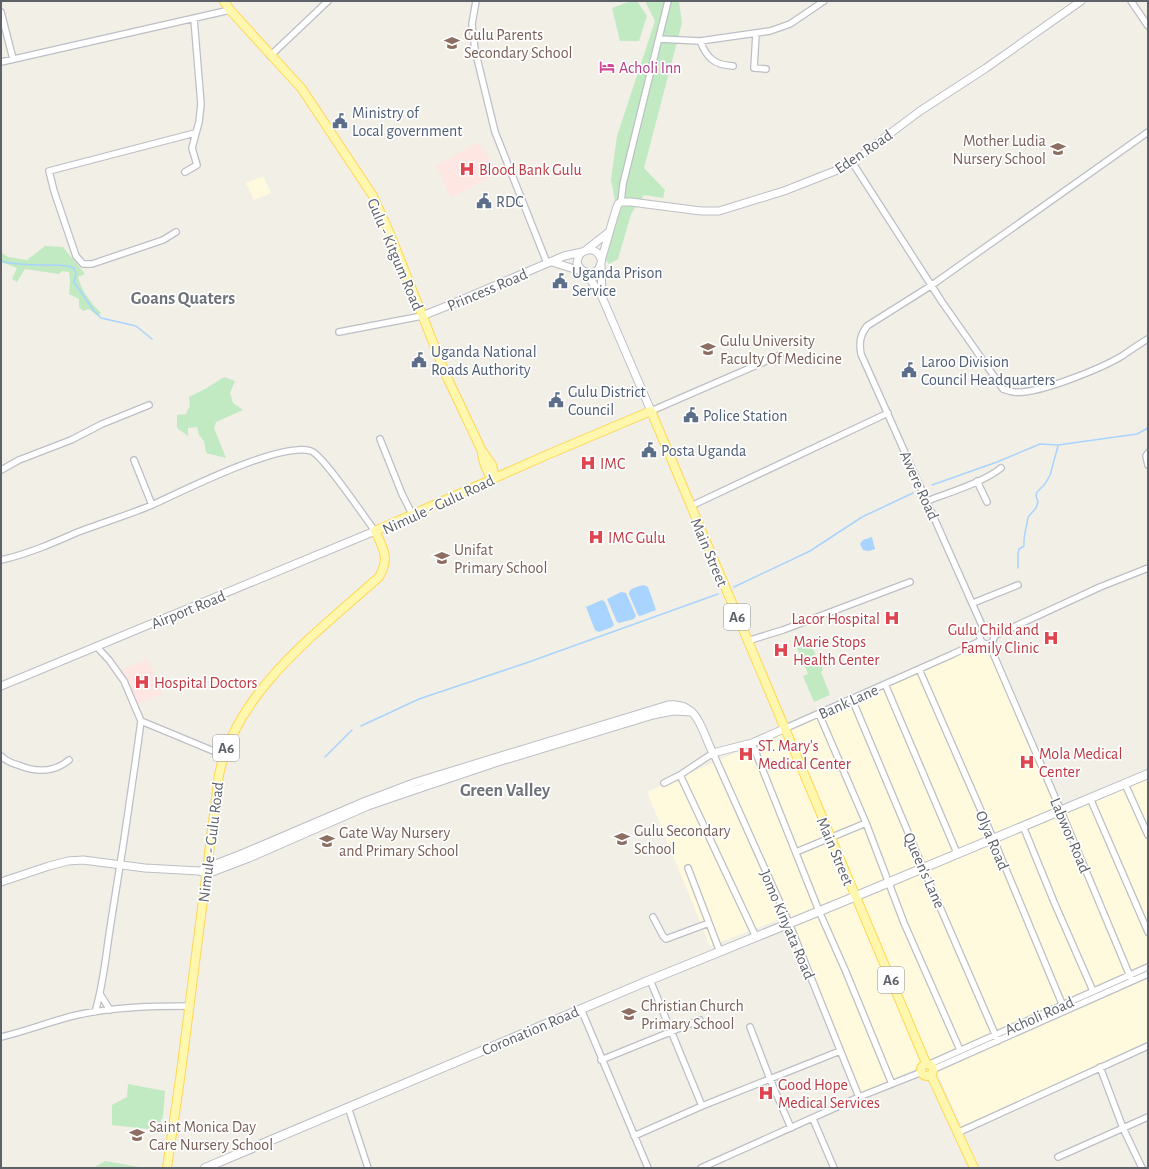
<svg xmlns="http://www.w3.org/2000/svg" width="1149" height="1169" viewBox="0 0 1149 1169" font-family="'Alegreya Sans',sans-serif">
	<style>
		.commercial { fill: #fff9dd }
		.medical { fill: #fee6e2 }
		.green { fill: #c1eac3 }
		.water { fill: #a8d4ff }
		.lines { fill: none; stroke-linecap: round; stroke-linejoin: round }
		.stream { stroke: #a8d4ff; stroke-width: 1.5 }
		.minor-casing { stroke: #bdbfc6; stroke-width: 8 }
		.tertiary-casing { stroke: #bdbfc6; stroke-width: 9 }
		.secondary-casing { stroke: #bbbec5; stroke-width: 10 }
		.primary-casing { stroke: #fed852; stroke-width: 10 }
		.minor { stroke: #fff; stroke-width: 5.5 }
		.tertiary { stroke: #fff; stroke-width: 7 }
		.secondary { stroke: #fff; stroke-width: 8 }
		.primary { stroke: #fff7ad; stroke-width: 8 }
		.labels { text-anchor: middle; stroke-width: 3.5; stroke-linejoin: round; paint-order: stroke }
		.shield { fill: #fff; stroke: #8e9095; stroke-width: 1 }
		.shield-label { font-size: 15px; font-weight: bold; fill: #5d6168 }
		.education-label { font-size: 16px; fill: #785e54; stroke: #fff; text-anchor: start }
		.hotel-label { font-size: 16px; fill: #b23c85; stroke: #fff; text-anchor: start }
		.service-label { font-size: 16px; fill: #4e5e75; stroke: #fff; text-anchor: start }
		.street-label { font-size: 16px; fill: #5d6168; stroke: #fff }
		.health-label { font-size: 16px; fill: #be3a42; stroke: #fff; text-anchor: start }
		.quarter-label { font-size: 18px; font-weight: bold; fill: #6e737a; stroke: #fff }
	</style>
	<rect width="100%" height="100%" fill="#f1efe6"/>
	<path class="commercial" d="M263,176L271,193L254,200L246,183Z
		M981,644L986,646L1058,813L1148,775V1041L962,1127L932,1062L861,1093L780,919L710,946L647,792Z"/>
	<path class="medical" d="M479,142L498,173L451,198L436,166Z
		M148,659L162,694L136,705L121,671Z"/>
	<path class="green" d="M631,1H637L647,16L639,41H620L612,8Z
		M645,1H679L682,23L644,168L665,190L663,198L644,195L631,214L618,259L609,264L605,259L617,211L611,180L617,136L655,21Z
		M45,246L63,247L85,274L78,277C81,290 91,303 101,313L98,316L89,309L83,311L79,307V299L69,294L70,281L69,272L62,271L59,274L25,269L17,282L12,279L17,268L1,262V252L8,257L27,260Z
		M224,377L235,381L230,393L233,403L243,410L216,422L214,428L226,458L206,453L204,441L199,435L197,427L188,428V436L177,428V415L186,414L188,409L190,407L189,397L205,389Z
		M807,644L811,645L823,670L821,672L830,695L814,702L803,676L808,674L797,648Z
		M128,1084L165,1091L163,1117L156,1130L112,1125V1105L127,1097Z
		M105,1161L145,1168H93Z"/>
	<path class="water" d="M872,537L875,549L869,551L863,550L860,544L863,540Z
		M643,585L648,587L656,610L640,616L638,615L629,594C629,588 637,587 643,585Z
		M621,592L626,593L636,616L634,619L619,623L617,622L607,599Z
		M602,600L605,602L614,625L612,627L599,632L595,630L586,607Z"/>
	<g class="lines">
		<path class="stream" d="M1,261C15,265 31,265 46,265C56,265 65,264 74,268L76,274L74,282L94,311L101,318L136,326L152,339
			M932,485L997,462L1040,444L1058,445L1137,434L1148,428
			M1018,568V554L1019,549L1024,546C1023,536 1027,527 1028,517L1036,508L1038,502L1036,496L1037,492L1045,484L1050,475L1058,446
			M734,587L810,551L862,517L913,493
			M361,726L419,699L526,663L718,594
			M325,757L352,730"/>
		<g class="minor-casing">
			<path id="minor" d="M476,1L472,24L475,50L495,132L547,263
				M1131,1L1148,26
				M1,12L13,59
				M756,34L754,68L766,69
				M659,39L700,41L770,31L790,24L824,1
				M700,41C707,58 714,65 733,66
				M270,56L328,1
				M1,62L230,10
				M852,162L942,302L1003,389C1007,390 1010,392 1014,392C1037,395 1102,368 1122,356C1131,350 1139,344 1148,339
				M185,172L197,165L192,148L199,122L201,104L194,19
				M621,202L623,184L668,1
				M176,232L163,240L92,264H83L76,256L54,191L49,171L195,133
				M339,332L422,316
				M651,411L780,355
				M380,439L402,494L412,514
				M1148,453L1146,456L1148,465
				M134,460L152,505
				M1,470L19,460L71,440L102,424L149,405
				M977,481L987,502
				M927,501C948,493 984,482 1001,468
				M691,506L888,413
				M1,560C28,554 53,543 78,532C102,523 128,515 152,505C183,491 281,441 311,451C323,455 365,518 375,531
				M973,603L1018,585
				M980 637a7 7 0 1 1 14 0a7 7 0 1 1-14 0Z
				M984,630L861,354C859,343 860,335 867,326L932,285L1148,132
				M994,636L1100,587L1148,568
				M747,641L783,630L910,582
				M989,644L1061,811L1132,981
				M96,646L109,660L124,681L141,721L223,755
				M919,669L993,838L1065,1011
				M885,684L957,853
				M852,699L923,868L998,1041
				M819,714L866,823L904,923L960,1050
				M786,728L953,654L980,641
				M752,743L819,911L846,972L892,1084
				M1,756C6,761 11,763 18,765C35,772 54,773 69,760
				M680,775L756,937
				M664,783L680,775L713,753L789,923L859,1097
				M1125,784L1148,835
				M1090,798L1148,932
				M1023,826L1054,902L1093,991
				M796,852L866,823
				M688,868L720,952
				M653,917L663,936L666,939L709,923
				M650,980L702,1106
				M100,994L110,1010
				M581,1009L648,1168
				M95,1012C104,983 106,952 111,922C122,855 132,788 141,721
				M750,1027L770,1079L791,1128
				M1,1037C27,1031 51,1021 77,1015C114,1007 152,1006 190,1006
				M601,1060L700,1020
				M930,1064L1148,967
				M1100,1067L1123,1128L1142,1168
				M934,1069L1148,974
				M348,1107L368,1168
				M813,1119L834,1168
				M957,1133L1148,1046
				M634,1136L702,1106L840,1051
				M1058,1157L1148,1117
				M701,1168L859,1097L922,1072"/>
		</g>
		<g class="tertiary-casing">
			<path id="tertiary" d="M586,250L609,232
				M601,259C597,248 587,247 579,255L577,263C581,273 595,278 600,266C602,263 601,258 603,254C608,238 612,221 618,204L621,202H631L701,211H719L784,191L835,171L852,162L920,111L986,68L1081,1
				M552,262L581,271
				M601,265L602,297
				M586,273L602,297L651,411
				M422,316L452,304L564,256L582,252
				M1,686L375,531
				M203,869L244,853L366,801L416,782L668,705C699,701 702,733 713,753L752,743L786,728
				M1,882L49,866L68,861L83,860L145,868L199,871L207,874L249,858L368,806L394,797L498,762L653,715L673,711L692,712"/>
		</g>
		<g class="secondary-casing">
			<path id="secondary" d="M205,1168L650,980L842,902L1148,774"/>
		</g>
		<g class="primary-casing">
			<path id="primary" d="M224,1L230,10L302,89L373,196L390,234L446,375L481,449L492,465L495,478
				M482,454L484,463L491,479
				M921 1070a6 6 0 1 1 12 0a6 6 0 1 1-12 0Z
				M931,1075L974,1168
				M167,1168L181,1072L219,775C236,691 319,631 379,577C390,559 384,549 375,531L549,454L651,411L926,1063"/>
		</g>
		<use href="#minor" class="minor"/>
		<use href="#tertiary" class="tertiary"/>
		<use href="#secondary" class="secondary"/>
		<use href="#primary" class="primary"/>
	</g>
	<defs>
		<g id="school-bare" transform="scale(1.2)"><path d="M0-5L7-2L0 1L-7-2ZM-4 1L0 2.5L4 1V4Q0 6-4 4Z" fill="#8d6e63" stroke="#fff" stroke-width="2.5" paint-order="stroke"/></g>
		<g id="hotel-bare" transform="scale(1.2)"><path d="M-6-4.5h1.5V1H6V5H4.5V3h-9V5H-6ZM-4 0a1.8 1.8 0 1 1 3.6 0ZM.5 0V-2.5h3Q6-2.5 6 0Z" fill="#d1479c" stroke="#fff" stroke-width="2.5" paint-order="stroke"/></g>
		<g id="civic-bare" transform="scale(1.2)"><path d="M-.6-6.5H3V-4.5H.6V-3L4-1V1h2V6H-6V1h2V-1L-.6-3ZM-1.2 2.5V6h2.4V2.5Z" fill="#5c6f8a" stroke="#fff" stroke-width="2.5" paint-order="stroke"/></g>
		<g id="hospital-bare" transform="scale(1.2)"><path d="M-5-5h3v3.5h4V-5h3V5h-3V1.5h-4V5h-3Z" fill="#e0444e" stroke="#fff" stroke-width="2.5" paint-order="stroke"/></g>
		<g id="university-bare" transform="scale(1.2)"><path d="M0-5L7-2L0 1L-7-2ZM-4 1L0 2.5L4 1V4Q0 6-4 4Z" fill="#8d6e63" stroke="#fff" stroke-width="2.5" paint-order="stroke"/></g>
	</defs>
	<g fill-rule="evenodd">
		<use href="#school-bare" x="452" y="43"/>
		<use href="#hotel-bare" x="607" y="67"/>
		<use href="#civic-bare" x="340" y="121"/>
		<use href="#school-bare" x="1058" y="149"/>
		<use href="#hospital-bare" x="467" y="169"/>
		<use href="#civic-bare" x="484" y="201"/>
		<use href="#civic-bare" x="560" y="281"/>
		<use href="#university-bare" x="708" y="349"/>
		<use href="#civic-bare" x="419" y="360"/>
		<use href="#civic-bare" x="909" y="370"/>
		<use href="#civic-bare" x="556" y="400"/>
		<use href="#civic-bare" x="691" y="415"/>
		<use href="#civic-bare" x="649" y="450"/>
		<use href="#hospital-bare" x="588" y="463"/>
		<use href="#hospital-bare" x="596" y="537"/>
		<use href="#school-bare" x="442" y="558"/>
		<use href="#hospital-bare" x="892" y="618"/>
		<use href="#hospital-bare" x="1051" y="638"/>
		<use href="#hospital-bare" x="781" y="650"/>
		<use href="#hospital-bare" x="142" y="682"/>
		<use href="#hospital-bare" x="746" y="754"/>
		<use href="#hospital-bare" x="1027" y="762"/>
		<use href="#school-bare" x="622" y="839"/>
		<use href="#school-bare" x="327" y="841"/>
		<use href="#school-bare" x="629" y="1014"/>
		<use href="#hospital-bare" x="766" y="1093"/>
		<use href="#school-bare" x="137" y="1135"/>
	</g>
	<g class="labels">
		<g class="shield">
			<rect x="724" y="604" width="26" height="26" rx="3"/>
			<rect x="213" y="735" width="26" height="26" rx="3"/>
			<rect x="878" y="967" width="26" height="26" rx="3"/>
		</g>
		<g class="shield-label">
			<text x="737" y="622">A6</text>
			<text x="226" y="753">A6</text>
			<text x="891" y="985">A6</text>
		</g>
		<g class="education-label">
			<text x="464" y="40">Gulu Parents<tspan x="464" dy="18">Secondary School</tspan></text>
			<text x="1046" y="146" text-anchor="end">Mother Ludia<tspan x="1046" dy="18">Nursery School</tspan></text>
			<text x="720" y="346">Gulu University<tspan x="720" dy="18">Faculty Of Medicine</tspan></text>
			<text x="454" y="555">Unifat<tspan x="454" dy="18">Primary School</tspan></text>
			<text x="634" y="836">Gulu Secondary<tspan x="634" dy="18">School</tspan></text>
			<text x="339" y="838">Gate Way Nursery<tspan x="339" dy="18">and Primary School</tspan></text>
			<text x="641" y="1011">Christian Church<tspan x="641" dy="18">Primary School</tspan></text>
			<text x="149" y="1132">Saint Monica Day<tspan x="149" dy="18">Care Nursery School</tspan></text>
		</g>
		<g class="hotel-label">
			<text x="619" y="73">Acholi Inn</text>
		</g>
		<g class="service-label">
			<text x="352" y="118">Ministry of<tspan x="352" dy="18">Local government</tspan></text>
			<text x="496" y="207">RDC</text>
			<text x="572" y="278">Uganda Prison<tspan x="572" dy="18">Service</tspan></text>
			<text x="431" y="357">Uganda National<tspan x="431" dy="18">Roads Authority</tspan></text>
			<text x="921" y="367">Laroo Division<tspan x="921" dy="18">Council Headquarters</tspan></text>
			<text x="568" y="397">Gulu District<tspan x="568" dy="18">Council</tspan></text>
			<text x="703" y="421">Police Station</text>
			<text x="661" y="456">Posta Uganda</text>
		</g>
		<g class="street-label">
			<text transform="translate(863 151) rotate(-34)" y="6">Eden Road</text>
			<text transform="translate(396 254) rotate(67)" y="6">Gulu - Kitgum Road</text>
			<text transform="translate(487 289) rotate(-23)" y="6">Princess Road</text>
			<text transform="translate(920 485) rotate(66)" y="6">Awere Road</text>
			<text transform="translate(438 504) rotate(-25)" y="6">Nimule - Gulu Road</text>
			<text transform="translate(710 552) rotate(67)" y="6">Main Street</text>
			<text transform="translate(188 609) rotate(-22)" y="6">Airport Road</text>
			<text transform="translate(848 701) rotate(-24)" y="6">Bank Lane</text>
			<text transform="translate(1071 835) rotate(67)" y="6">Labwor Road</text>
			<text transform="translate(993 840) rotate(67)" y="6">Olya Road</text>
			<text transform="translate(210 842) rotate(-83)" y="6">Nimule - Gulu Road</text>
			<text transform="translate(836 851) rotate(67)" y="6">Main Street</text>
			<text transform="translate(925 870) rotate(66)" y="6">Queen's Lane</text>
			<text transform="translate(788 924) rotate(67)" y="6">Jomo Kinyata Road</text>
			<text transform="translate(1039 1015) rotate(-24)" y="6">Acholi Road</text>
			<text transform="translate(530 1030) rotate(-23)" y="6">Coronation Road</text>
		</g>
		<g class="health-label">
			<text x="479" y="175">Blood Bank Gulu</text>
			<text x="600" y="469">IMC</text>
			<text x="608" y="543">IMC Gulu</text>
			<text x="880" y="624" text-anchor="end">Lacor Hospital</text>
			<text x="1039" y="635" text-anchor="end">Gulu Child and<tspan x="1039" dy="18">Family Clinic</tspan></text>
			<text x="793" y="647">Marie Stops<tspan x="793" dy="18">Health Center</tspan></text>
			<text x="154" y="688">Hospital Doctors</text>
			<text x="758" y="751">ST. Mary's<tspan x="758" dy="18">Medical Center</tspan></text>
			<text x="1039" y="759">Mola Medical<tspan x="1039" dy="18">Center</tspan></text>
			<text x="778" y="1090">Good Hope<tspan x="778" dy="18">Medical Services</tspan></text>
		</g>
		<g class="quarter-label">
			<text x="183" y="304">Goans Quaters</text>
			<text x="505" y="796">Green Valley</text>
		</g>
	</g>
	<rect width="1149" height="1169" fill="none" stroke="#5d6168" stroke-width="4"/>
</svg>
